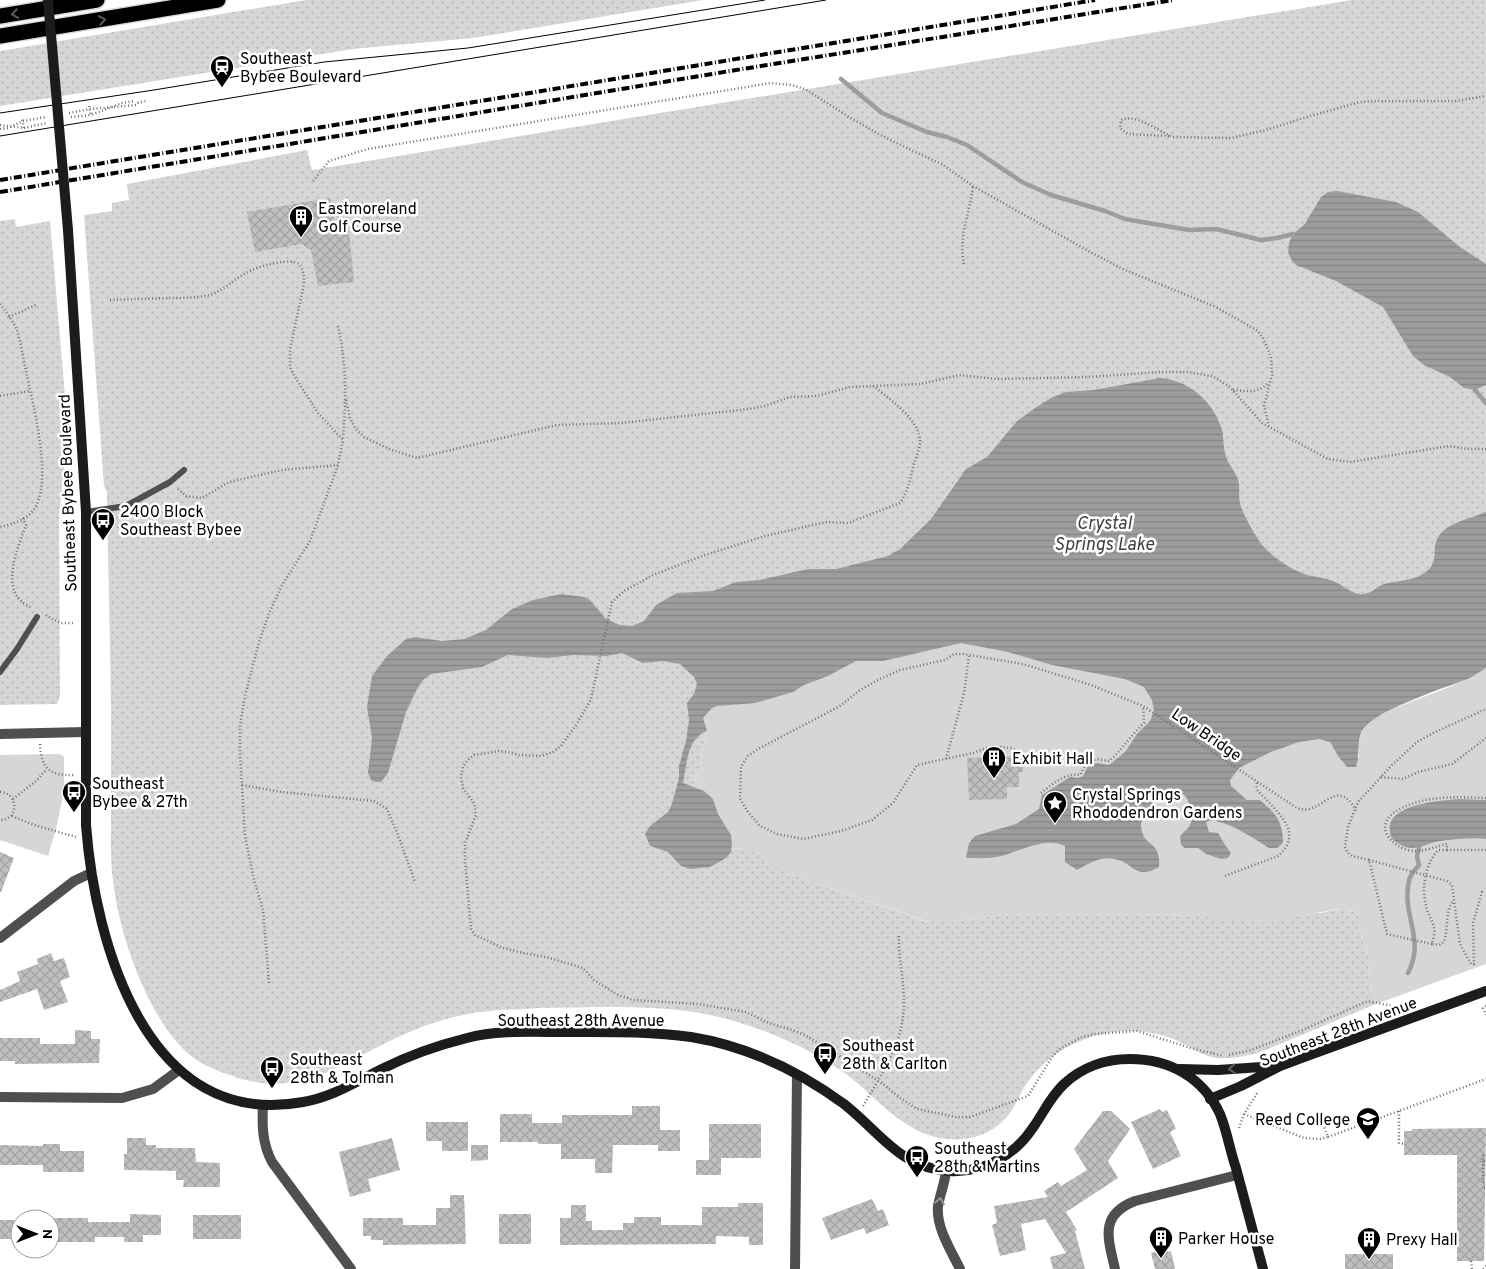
<svg xmlns="http://www.w3.org/2000/svg" width="1486" height="1269" viewBox="0 0 1486 1269" font-family="Overpass,sans-serif">
	<style>
		.grass { fill: url(#grass-dots) }
		.garden { fill: #d6d6d6 }
		.water { fill: url(#water-rules) }
		.lines { fill: none; stroke-linecap: round; stroke-linejoin: round }
		.stream { stroke: #9d9d9d; stroke-width: 4.5 }
		.building { fill: url(#building-cross-hatch) }
		.highway-casing { stroke: #dbdbdb; stroke-width: 18 }
		.path { stroke: #717171; stroke-width: 2.5; stroke-dasharray: 1 2.5; stroke-linecap: butt }
		.lane { stroke: #4f4f4f; stroke-width: 6 }
		.street { stroke: #4f4f4f; stroke-width: 10 }
		.secondary { stroke: #1c1c1c; stroke-width: 10 }
		.highway { stroke: #000; stroke-width: 15 }
		.tram { stroke: #000; stroke-width: 1 }
		.rail { stroke: #000; stroke-width: 4; stroke-dasharray: 8 2.5 1 2.5; stroke-linecap: butt }
		.path-bridge { stroke: #717171; stroke-width: 2.5; stroke-dasharray: 1 2.5; stroke-linecap: butt }
		.secondary-bridge { stroke: #1c1c1c; stroke-width: 10 }
		.oneway { stroke: #595959 }
		.oneway2 { stroke: #606060 }
		.oneway3 { stroke: #959595 }
		.labels { text-anchor: middle; stroke-width: 5; stroke-linejoin: round; paint-order: stroke }
		.poi-label { font-size: 16px; fill: #000; stroke: #fff; text-anchor: start }
		.street-label { font-size: 16px; fill: #000; stroke: #fff }
		.water-label { font-size: 18px; font-style: italic; fill: #3e3e3e; stroke: #fff }
	</style>
	<defs>
		<pattern id="grass-dots" width="8" height="8" patternUnits="userSpaceOnUse" patternTransform="scale(1.25)"><rect width="8" height="8" fill="#d6d6d6"/><path d="M2 2h.1M6 6h.1" fill="none" stroke="#b6b6b6" stroke-width="1.8" stroke-linecap="round"/></pattern>
		<pattern id="water-rules" width="6" height="5" patternUnits="userSpaceOnUse" patternTransform="scale(1.25)"><rect width="6" height="5" fill="#9d9d9d"/><path d="M0 2.5h6" fill="none" stroke="#858585"/></pattern>
		<pattern id="building-cross-hatch" width="8" height="8" patternUnits="userSpaceOnUse" patternTransform="scale(1.25)"><rect width="8" height="8" fill="#bfbfbf"/><path d="M0 0l8 8M0 8l8-8" fill="none" stroke="#a2a2a2"/></pattern>
	</defs>
	<rect width="100%" height="100%" fill="#fff"/>
	<path class="grass" d="M306,0H703L473,38L353,49L0,106V51Z
		M1352,0H1486V668L1384,713L1369,721L707,731L702,750L701,767L693,785L733,849L748,848L785,871L803,879L928,922H949L1011,914H1136L1196,916L1322,913C1335,909 1346,906 1358,914V925L1363,942L1370,957L1369,984L1376,1004L1261,1052C1247,1056 1232,1059 1218,1058C1203,1057 1192,1047 1178,1041C1148,1028 1113,1028 1083,1040C1061,1048 1041,1063 1028,1082C1020,1092 1017,1103 1010,1113C994,1135 966,1143 940,1138C898,1130 873,1092 839,1069C797,1042 749,1022 700,1013C665,1007 630,1007 594,1007C571,1008 547,1007 524,1009C509,1010 494,1010 480,1012C457,1015 433,1022 412,1031C348,1057 303,1103 230,1075C214,1070 196,1062 184,1050C146,1012 119,934 113,881C110,858 111,834 111,811C111,775 111,740 111,704C110,634 108,563 107,492L104,486L84,215L112,211V203L129,200L127,184L307,150L312,170Z
		M15,219L16,227L50,221L68,431L59,517L60,696L57,704L0,705V221Z"/>
	<path class="garden" d="M961,643L1008,652L1052,665L1125,679L1144,687L1152,700L1245,765C1261,756 1301,737 1319,739C1322,739 1327,741 1330,742L1338,756L1359,757C1358,744 1359,730 1370,721C1378,714 1391,710 1401,706C1429,694 1460,685 1486,668V800C1456,799 1429,801 1401,811L1396,842C1418,853 1422,844 1442,841C1456,839 1472,838 1486,839V964L1376,1004L1369,984L1370,957L1363,942L1358,925V914L1351,910L1337,909L1265,923L1196,916L1136,914H1011L949,922H929L803,879L765,863L748,848L733,849L725,845L695,801L693,785L701,767L702,750L707,731L703,718L712,708L717,706L755,703L793,692L804,685L828,676L856,661H883Z
		M60,754L64,757V791L56,829L48,856L0,840V755Z"/>
	<path class="water" d="M1337,191L1396,202L1418,212L1460,247L1486,264V385L1475,390L1464,388L1450,377L1424,365L1413,356L1383,307L1336,281L1296,265L1291,259L1288,252L1289,243L1293,234L1305,224L1321,197L1328,192Z
		M1160,378C1188,380 1212,400 1221,427C1224,436 1223,445 1225,453C1227,463 1233,468 1237,477C1241,485 1238,495 1240,503C1241,511 1257,539 1263,546C1275,559 1290,569 1307,575C1316,577 1325,578 1333,581C1345,585 1353,598 1368,593C1374,591 1378,586 1384,584C1400,580 1419,581 1430,568C1436,561 1434,554 1435,546C1439,523 1468,520 1486,512V668C1481,671 1475,675 1470,678C1446,688 1371,710 1361,733C1357,743 1360,755 1356,767H1347L1338,756L1330,742L1319,739L1299,742L1271,752L1239,768L1230,780L1231,786L1247,800H1260C1276,814 1283,821 1283,843L1277,848H1269C1256,840 1220,815 1206,822L1209,832L1218,833L1225,845L1231,853L1228,858L1221,859L1206,854L1198,848H1185L1181,845L1180,836L1189,827L1192,820L1197,821V813L1190,808L1187,798L1183,794C1178,792 1172,790 1167,791C1157,794 1140,817 1141,827C1144,849 1161,839 1159,867C1134,881 1134,862 1114,859C1101,856 1088,864 1077,870L1065,862V846C1045,836 1021,851 1001,856C990,859 977,858 966,858L969,843L975,836L1016,824L1039,809L1042,795L1070,777L1078,778L1083,776L1089,764L1097,763L1109,765L1125,752L1137,734L1150,721L1154,711L1152,700L1144,687L1125,679L1052,665L1008,652L961,643L883,661H856L828,676L804,685L793,692L755,703L717,706L712,708L703,718L707,731C687,738 687,764 683,783L704,791L713,799L718,814L731,835L732,843L731,852L726,858L710,867L691,869L681,866L668,852L650,846L645,834L650,826L668,812L672,804L679,778V766L686,741L689,720L687,703L694,694L697,684L694,677L680,664L663,661L643,663L622,653L606,656L573,655L547,658L508,655L482,667L431,674L423,680L417,689L406,712L388,773L381,782H376L371,780L368,773L372,738L367,707L372,676L387,656L406,639L415,637L442,641L464,639L486,630L512,609L533,600L561,594L584,597L590,600L606,619L620,625L632,626L644,621L656,605L677,593L713,591L736,582L760,580L808,569H836L888,556L900,549L931,519L966,469L987,457L1017,421L1038,406L1051,398L1066,392L1094,390Z
		M1459,799L1486,800V839C1471,838 1456,839 1441,841C1421,844 1413,856 1392,839C1377,804 1438,801 1459,799Z"/>
	<g class="lines">
		<path class="stream" d="M841,79L882,113L927,132L947,137L967,145L1022,182L1051,195L1105,211L1125,219L1189,230L1216,229L1261,240L1277,238L1293,234
			M1475,390L1486,403
			M1408,973C1426,939 1401,915 1409,881C1410,874 1415,870 1419,865L1417,856L1419,848"/>
	</g>
	<path class="building" d="M330,198L335,221L349,231L354,282L318,286L311,250L302,244L255,252L247,212Z
		M1022,756L1023,772H1019V787H1007V799L969,800L967,758Z
		M0,852L14,858L1,892H0Z
		M51,953L54,961L64,958L70,977L60,981L68,1002L44,1010L37,989L0,1002V990L20,981L17,972L38,964L37,959Z
		M75,1030L91,1031V1039H100L99,1063L15,1064V1061H0V1038H40V1044H75Z
		M632,1106H660V1130H680V1151H658V1145H613L612,1173H595V1159H561V1144H538V1142H500V1114H532V1123H562V1115H632Z
		M1160,1109L1162,1112L1167,1110L1176,1129L1170,1132L1181,1156L1153,1169L1131,1122Z
		M1103,1111H1111L1130,1129L1108,1161L1118,1178L1066,1212L1077,1230L1075,1231L1085,1269H1053L1050,1257L1066,1253L1045,1219L1021,1224L1026,1250L1000,1256L992,1225L997,1223L994,1206L1048,1197L1044,1191L1058,1182L1061,1186L1087,1170L1074,1149Z
		M426,1122H468V1151H442V1141H426Z
		M709,1124H761V1158H721V1175H696V1160H709Z
		M1486,1128L1484,1261H1457V1155H1404V1131H1412V1129Z
		M127,1138H146V1145H156V1148H195L196,1162L220,1163V1187H183L184,1180H176V1171L124,1170V1154H127Z
		M392,1138L400,1170L368,1179L371,1191L350,1197L339,1152Z
		M43,1144H60V1151H84V1172H43V1165H0V1145L43,1146Z
		M471,1145H488V1160L471,1161Z
		M450,1195H464L466,1244L383,1245V1240H371V1236H363V1218H403V1225H436V1208H450Z
		M872,1199L878,1211L883,1209L889,1225L866,1234L864,1228L831,1240L822,1218Z
		M738,1203H763V1245H749V1237L716,1236V1244L560,1245V1218H571V1205H586V1221H592V1230H623V1223H634V1217H661V1225H702V1207H738Z
		M130,1214L161,1215V1235H143V1242H124V1237H95V1242H55V1230H50V1218H88V1222H130Z
		M499,1214H531V1244H499Z
		M193,1215H241V1239H193Z
		M0,1220H20V1239H0Z
		M1167,1249L1168,1252L1171,1251L1175,1269H1155L1151,1253Z
		M1345,1254H1393V1269H1345Z"/>
	<g class="lines">
		<g class="highway-casing">
			<path id="highway" d="M0,16L97,0
				M0,36L218,0"/>
		</g>
		<path class="path" d="M69,113L90,109L136,105L138,103L146,101
			M71,117L91,115
			M24,128L47,123
			M0,129L8,128L23,121L46,117
			M1169,136L1128,134L1120,128L1121,120C1138,113 1158,132 1174,137L1231,138L1266,130L1307,117L1360,102L1379,101H1456L1486,96
			M313,181L329,161L368,149L771,83L791,85L805,89L849,117L882,136L943,165L973,186L1092,253L1125,270L1216,307L1258,331L1263,338L1271,357L1272,375L1264,406L1269,426
			M964,264C958,236 970,213 973,186
			M110,300C129,299 148,299 167,298C181,298 197,298 210,295C224,290 233,280 246,273C255,267 292,256 300,265C304,271 304,277 304,284L290,349V367L295,377L318,413L343,440L338,465L310,541L282,585L270,611L259,642L245,696L240,725V753L245,836L254,880L263,910L269,983
			M0,304C6,311 13,321 17,330C21,343 23,358 26,371C33,405 51,472 37,504C31,518 15,524 0,527
			M9,317L36,305
			M338,326C347,367 346,398 343,440
			M873,386C890,399 922,421 920,444C919,452 915,459 913,467C910,480 908,491 900,503L848,523L827,522L813,525L765,536L702,556L653,575L624,591L612,602L591,699L578,722L561,746L553,752L541,756L519,755L508,752L499,751L474,755L467,761L463,767L461,777L463,788L474,803L476,815L465,843V859L471,929L475,935L503,948L523,953L546,957L583,968L594,980L618,995L633,1000L698,1004L746,1012L769,1023L789,1029L805,1035L846,1060L883,1084L899,1097L917,1109L956,1117H970L1028,1096L1052,1057L1061,1048L1082,1037L1095,1034L1137,1031L1194,1049L1224,1056
			M1233,390C1247,391 1258,394 1269,382
			M0,396L30,391
			M346,400L350,418L355,428L364,437L389,449L417,458L557,425L621,423L749,409L765,406L790,397L817,396L850,387L920,384L959,375L997,379L1087,377L1161,372H1187L1212,376L1229,386L1262,423L1328,459L1350,462L1449,446L1468,449H1486
			M178,489L186,496L202,498L229,482L282,470L338,465
			M23,518L26,525C19,545 1,584 22,602C24,604 29,606 32,608
			M46,615L60,623H74
			M40,744C41,769 50,776 74,775
			M946,759L964,693L969,656
			M1087,762L1078,764L1068,762L1029,765L1021,752L1011,748L1001,747L986,748L973,753L917,765L893,803L872,820L841,831L803,839L777,834L760,826L748,812L740,799L741,767L748,756L758,749L840,706L860,690L880,679L900,670L945,660L954,654H963L1023,664L1091,685L1143,706L1297,808C1322,818 1335,774 1356,810
			M1381,777L1403,779L1418,772L1452,764L1486,738
			M242,785L281,792L374,801L387,809L398,835L415,882
			M0,792C19,793 19,820 0,820
			M1041,793C1053,784 1064,773 1080,775L1087,762L1097,759L1109,761C1122,750 1131,735 1144,723L1143,706
			M1486,798C1458,797 1424,795 1398,810C1372,824 1390,848 1413,851C1424,852 1436,846 1447,844V850H1486
			M13,799L36,781L47,769
			M12,816L34,825L76,837
			M1447,850H1438C1424,867 1421,889 1427,910C1429,916 1433,922 1434,928C1435,933 1433,939 1432,944L1439,945L1444,942C1449,927 1444,912 1454,900
			M1225,876L1278,856C1303,834 1281,816 1265,798C1262,795 1258,792 1257,789C1256,786 1257,783 1257,781
			M1447,881L1452,885L1460,944L1471,964H1474L1473,923L1482,892L1484,893
			M1432,944L1387,934L1369,860L1352,856L1347,852L1345,847L1348,827L1358,802L1391,766L1417,742L1433,733L1486,709
			M1486,1006L1483,1008L1486,1015
			M1229,1055L1251,1050L1298,1032L1368,1001L1397,1007
			M863,1106C879,1079 899,1049 903,1017C907,990 898,963 899,936
			M1399,1111V1143L1404,1144
			M1244,1114L1304,1138L1320,1139L1328,1137L1320,1116
			M1239,1128L1244,1114L1258,1092
			M1328,1137L1486,1079
			M1483,1155V1161H1486
			M1483,1161V1182H1486
			M1484,1188H1486
			M1471,1261L1472,1269
			M1483,1269L1486,1266"/>
		<path class="lane" d="M86,512L126,506L170,482L184,470
			M0,672L17,649L37,617"/>
		<path class="street" d="M0,734L85,732
			M0,938L74,881L91,873
			M0,1097L122,1098L153,1089L179,1070
			M263,1105C262,1125 262,1143 272,1162L351,1269
			M946,1171C945,1183 940,1194 938,1206C936,1228 951,1250 960,1269
			M795,1269L797,1075
			M1115,1269C1108,1238 1099,1215 1135,1201L1237,1175"/>
		<path class="secondary" d="M68,230L86,512V825C95,944 147,1131 303,1102C333,1097 357,1081 384,1068C410,1055 439,1045 467,1038C497,1030 532,1032 563,1032C606,1032 649,1031 691,1037C746,1046 799,1071 844,1104C880,1132 899,1168 950,1171C982,1173 1014,1156 1032,1129C1043,1114 1050,1097 1064,1084C1082,1067 1106,1059 1130,1059C1169,1059 1203,1077 1220,1114C1227,1131 1230,1151 1236,1168C1245,1202 1254,1235 1263,1269
			M1180,1069L1218,1070L1277,1066
			M1210,1099L1241,1086L1280,1066L1304,1057L1486,991"/>
		<use href="#highway" class="highway"/>
		<path class="tram" d="M0,113L154,90L324,62L468,48L765,0
			M0,136L826,0"/>
		<path class="rail" d="M0,180L1095,0
			M0,192L736,70L1173,0"/>
		<path class="path-bridge" d="M89,106L91,115L122,103L135,101
			M0,125L24,128L22,118
			M1369,860L1447,881"/>
		<path class="secondary-bridge" d="M48,0L68,230"/>
	</g>
	<defs><path id="oneway-chevron" d="M-2-3.5L2.5 0L-2 3.5" fill="none" stroke-width="1.6" stroke-linecap="round" stroke-linejoin="round" transform="scale(1.25)"/></defs>
	<g class="oneway">
		<use href="#oneway-chevron" transform="translate(15 14) rotate(171)"/>
		<use href="#oneway-chevron" transform="translate(102 20) rotate(-10)"/>
	</g>
	<use class="oneway2" href="#oneway-chevron" transform="translate(1232 1069) rotate(175)"/>
	<use class="oneway3" href="#oneway-chevron" transform="translate(940 1201) rotate(-79)"/>
	<defs>
		<g id="station-pin" transform="scale(1.25)"><path d="M0 17L-7.5 6A9.5 9.5 0 1 1 7.5 6Z" fill="#000" stroke="#fff"/><path d="M-3-6H3Q5-6 5-4V2Q5 4 3 4L4.5 6H3L1.5 4h-3L-3 6H-4.5L-3 4Q-5 4-5 2V-4Q-5-6-3-6ZM-3.5-4v3h7v-3ZM-3.5 1v1.5H-2V1ZM2 1v1.5H3.5V1Z" fill="#fff"/></g>
		<g id="building-pin" transform="scale(1.25)"><path d="M0 17L-7.5 6A9.5 9.5 0 1 1 7.5 6Z" fill="#000" stroke="#fff"/><path d="M-4-6H4V6H1V3H-1V6H-4ZM-2.5-4.3h1.7v1.8h-1.7ZM.8-4.3h1.7v1.8H.8ZM-2.5-1h1.7V.8h-1.7ZM.8-1h1.7V.8H.8Z" fill="#fff"/></g>
		<g id="bus-pin" transform="scale(1.25)"><path d="M0 17L-7.5 6A9.5 9.5 0 1 1 7.5 6Z" fill="#000" stroke="#fff"/><path d="M-5-6H5V4H4V6H2V4H-2V6H-4V4H-5ZM-3.5-4V0h7V-4ZM-3.5 1.2v1.5H-2V1.2ZM2 1.2v1.5H3.5V1.2Z" fill="#fff"/></g>
		<g id="sight-pin" transform="scale(1.25)"><path d="M0 17L-7.5 6A9.5 9.5 0 1 1 7.5 6Z" fill="#000" stroke="#fff"/><path d="M0-6L1.8-2.2L6-1.7L2.9 1.2L3.7 5.4L0 3.3L-3.7 5.4L-2.9 1.2L-6-1.7L-1.8-2.2Z" fill="#fff"/></g>
		<g id="university-pin" transform="scale(1.25)"><path d="M0 17L-7.5 6A9.5 9.5 0 1 1 7.5 6Z" fill="#000" stroke="#fff"/><path d="M0-5L7-2L0 1L-7-2ZM-4 1L0 2.5L4 1V4Q0 6-4 4Z" fill="#fff"/></g>
	</defs>
	<g fill-rule="evenodd">
		<use href="#station-pin" x="222" y="67"/>
		<use href="#building-pin" x="301" y="217"/>
		<use href="#bus-pin" x="103" y="520"/>
		<use href="#building-pin" x="994" y="758"/>
		<use href="#bus-pin" x="74" y="792"/>
		<use href="#sight-pin" x="1055" y="803"/>
		<use href="#bus-pin" x="825" y="1054"/>
		<use href="#bus-pin" x="272" y="1068"/>
		<use href="#university-pin" x="1368" y="1119"/>
		<use href="#bus-pin" x="917" y="1157"/>
		<use href="#building-pin" x="1161" y="1238"/>
		<use href="#building-pin" x="1369" y="1239"/>
	</g>
	<g class="labels">
		<g class="poi-label">
			<text x="240" y="64">Southeast<tspan x="240" dy="18">Bybee Boulevard</tspan></text>
			<text x="318" y="214">Eastmoreland<tspan x="318" dy="18">Golf Course</tspan></text>
			<text x="120" y="517">2400 Block<tspan x="120" dy="18">Southeast Bybee</tspan></text>
			<text x="1012" y="764">Exhibit Hall</text>
			<text x="92" y="789">Southeast<tspan x="92" dy="18">Bybee &amp; 27th</tspan></text>
			<text x="1072" y="800">Crystal Springs<tspan x="1072" dy="18">Rhododendron Gardens</tspan></text>
			<text x="842" y="1051">Southeast<tspan x="842" dy="18">28th &amp; Carlton</tspan></text>
			<text x="290" y="1065">Southeast<tspan x="290" dy="18">28th &amp; Tolman</tspan></text>
			<text x="1350" y="1125" text-anchor="end">Reed College</text>
			<text x="934" y="1154">Southeast<tspan x="934" dy="18">28th &amp; Martins</tspan></text>
			<text x="1178" y="1244">Parker House</text>
			<text x="1386" y="1245">Prexy Hall</text>
		</g>
		<g class="street-label">
			<text transform="translate(67 493) rotate(-92)" y="6">Southeast Bybee Boulevard</text>
			<text transform="translate(1207 734) rotate(34)" y="6">Low Bridge</text>
			<text x="581" y="1026">Southeast 28th Avenue</text>
			<text transform="translate(1338 1031) rotate(-21)" y="6">Southeast 28th Avenue</text>
		</g>
		<g class="water-label">
			<text x="1104" y="529">Crystal<tspan x="1104" dy="21">Springs Lake</tspan></text>
		</g>
	</g>
	<g transform="translate(35 1234) rotate(90)"><circle r="24" fill="#ffffff" stroke="#999999"/>
	<path d="M0-4L9 19L0 12L-9 19Z" fill="#000000"/>
	<text y="-8" font-size="14" font-weight="bold" text-anchor="middle" fill="#000000">N</text>
	</g>
</svg>
